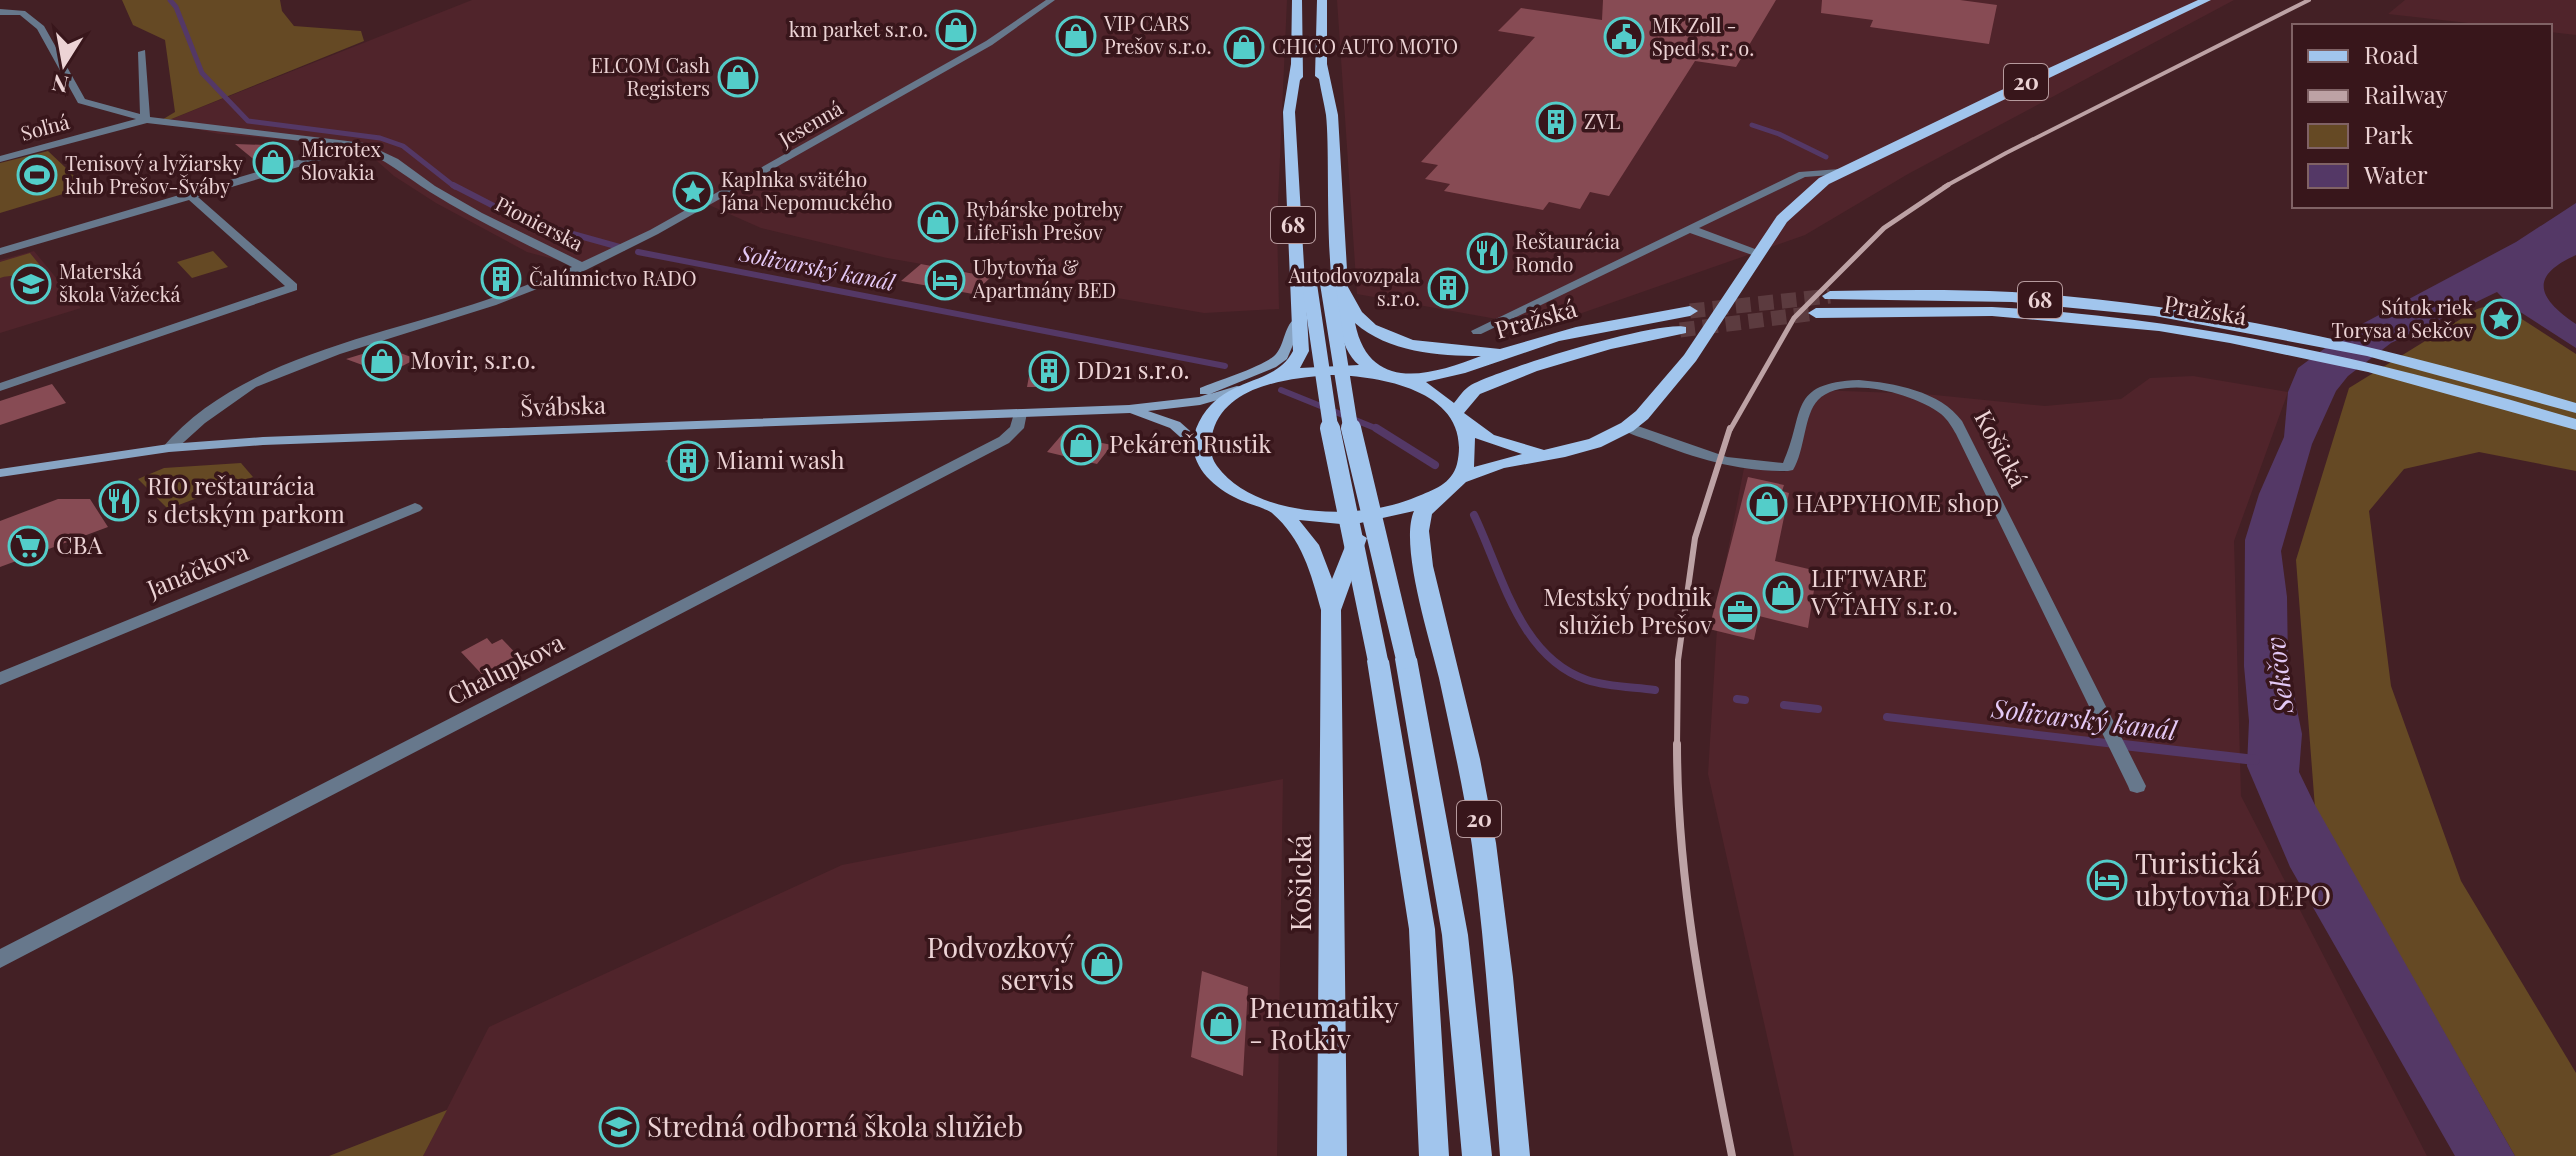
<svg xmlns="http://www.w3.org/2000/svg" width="2576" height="1156" viewBox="0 0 2576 1156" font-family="'Playfair Display',serif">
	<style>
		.built { fill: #50242b }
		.green { fill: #654924 }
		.water { fill: #543866 }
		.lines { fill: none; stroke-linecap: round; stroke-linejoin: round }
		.stream-far3 { stroke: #543866; stroke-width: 5 }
		.stream-far2 { stroke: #543866; stroke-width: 6 }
		.stream-far1 { stroke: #543866; stroke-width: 8 }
		.stream { stroke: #543866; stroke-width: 10 }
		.building { fill: #874b54 }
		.primary-tunnel { stroke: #5c3b3f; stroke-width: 15; stroke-dasharray: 15 8; stroke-linecap: butt }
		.street { fill: #67788c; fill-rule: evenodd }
		.secondary { fill: #88a4c3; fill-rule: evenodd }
		.primary { fill: #a1c5ed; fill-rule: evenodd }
		.rail-far3 { stroke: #bda2a5; stroke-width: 4 }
		.rail-far2 { stroke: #bda2a5; stroke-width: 5 }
		.rail-far1 { stroke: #bda2a5; stroke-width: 6 }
		.rail { stroke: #bda2a5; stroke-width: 8 }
		.primary-bridge-far1 { stroke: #a1c5ed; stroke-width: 15 }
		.primary-bridge { stroke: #a1c5ed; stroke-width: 20 }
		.labels { text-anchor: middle; stroke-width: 7; stroke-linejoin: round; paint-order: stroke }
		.far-poi-label { font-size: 20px; fill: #ecd3d5; stroke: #38161b; text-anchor: start }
		.far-street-label { font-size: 20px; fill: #ecd3d5; stroke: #38161b }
		.shield { fill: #38161b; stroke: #b69a9d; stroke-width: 2 }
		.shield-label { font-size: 22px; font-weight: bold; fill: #ecd3d5 }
		.far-water-label { font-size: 22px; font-style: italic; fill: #e4c9f6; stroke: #38161b }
		.street-label { font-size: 24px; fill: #ecd3d5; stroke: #38161b }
		.poi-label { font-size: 24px; fill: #ecd3d5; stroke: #38161b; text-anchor: start }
		.water-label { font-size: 26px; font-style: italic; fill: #e4c9f6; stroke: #38161b }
		.near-poi-label { font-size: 28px; fill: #ecd3d5; stroke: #38161b; text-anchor: start }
		.near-street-label { font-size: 28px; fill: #ecd3d5; stroke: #38161b }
	</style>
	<rect width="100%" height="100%" fill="#432025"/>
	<path class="built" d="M472,0H1287L1277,224L1279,309L1204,313L887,258L761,228L709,205L583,267L527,252L436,203L394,176L360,146L219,134L164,122Z
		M1337,0H2234L1908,174L1805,235L1542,327L1357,294Z
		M2405,0H2576V35L2550,32V26H2495L2388,14Z
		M34,251L81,308L0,333V260Z
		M2193,376L2288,392L2234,541L2241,796L2427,1156H1794L1708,774L1719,596L1744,468L1785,472L1816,390L1925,394L2045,406L2121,399L2150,378Z
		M1283,779L1277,1156H423L489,1027L842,865Z"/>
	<path class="green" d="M122,0H280L282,11L294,26L361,31L364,41L164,122L160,121L175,112L165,40L133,25Z
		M48,151L86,187L0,213V163Z
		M213,251L228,267L192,278L177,262Z
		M30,253L47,274C30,279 16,273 0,278V262Z
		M2497,303L2576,354V471L2479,452L2404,469L2369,511L2391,686L2461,881L2576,1073V1156H2515L2315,808L2296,560L2349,388L2477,309Z
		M241,463L253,477L168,509L138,479L164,468Z
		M447,1110L423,1156H329Z"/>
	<path class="water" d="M2576,203V255C2529,276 2537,298 2576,324V348L2511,306L2497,292L2391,343L2348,376L2336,391L2312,444L2281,551L2287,597L2288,665L2302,734L2299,772L2315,805L2515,1156H2455L2290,867L2247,766L2249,721L2244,666L2245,540L2259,494L2284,437L2288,392L2298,368L2347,332L2516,242Z"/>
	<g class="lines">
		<path class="stream-far3" d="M170,0L176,7L202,73L248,121L380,138L403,146L455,187
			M1752,125L1779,134L1826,157"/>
		<path class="stream-far2" d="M453,185L519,219L623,248
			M638,252L1225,366
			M1281,390L1380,430"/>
		<path class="stream-far1" d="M1376,428L1435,465
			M1474,515C1502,573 1519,657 1587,680C1608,687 1633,687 1655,690
			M1737,699L1745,700
			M1784,705L1818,709
			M1887,717L2132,746"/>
		<path class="stream" d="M2115,744L2255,760"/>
	</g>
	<path class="building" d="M1603,0H1776L1736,67L1695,61L1609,196L1590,192L1580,209L1549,202L1543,210L1444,191L1450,184L1425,179L1438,165L1421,162L1535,37L1498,31L1521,8L1602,20Z
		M1822,0H1960L1997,5L1989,44L1870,27L1873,20L1821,13Z
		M235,144L267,145L286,160L263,167Z
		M921,264L991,277L973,294L901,281Z
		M385,347L416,359L387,374L346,359Z
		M1065,364L1062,387H1027L1031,365Z
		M52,384L66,403L0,425V401Z
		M1065,431L1099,439L1097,442L1112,445L1097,464L1047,452Z
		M692,448L710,461L684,474L665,461Z
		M1748,477L1784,485L1782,491L1789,493L1775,561L1817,571L1808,628L1759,616L1754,640L1709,629Z
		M58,499H90L108,527L0,567V521Z
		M487,638L492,644L502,639L525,663L489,682L461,652Z
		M1202,971L1248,987L1243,1076L1191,1057Z"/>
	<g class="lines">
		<path class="primary-tunnel" d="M1690,311L1830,296
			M1680,330L1816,313"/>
		<path class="street" d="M1046,0H1055L992,45L658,234L586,270L496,305L340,354L256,387L205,423L174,451H164L162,448C238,358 380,336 486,300C515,290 544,278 572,267C524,243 475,220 430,192C405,176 384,158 356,148L355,150L198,197L297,284V290L0,391V383L285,286L189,200L0,255V248L345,146L147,123L0,162V156L136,119L78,103L37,29L20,15H0V9L25,11L44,26L85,99L140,114L138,52L145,50L150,117L364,143L398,159L435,186L482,213L582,262L650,230L986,41Z
			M1840,169L1845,172L1844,174L1805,177L1699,228L1763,252V256H1755L1690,233L1481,334H1473L1471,331L1799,172Z
			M1859,380C1894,383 1940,391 1962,421L2146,786L2144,791L2137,793L2130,791L2128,786L1956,434C1952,427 1948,420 1941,414C1915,394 1844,374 1818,400C1804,414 1805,451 1793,470L1788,471C1741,472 1697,459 1654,442C1643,438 1629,435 1620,427L1622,424H1632L1727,457L1783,463C1806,412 1787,383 1859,380Z
			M1020,409L1027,413L1024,428L1009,443L0,968V949L999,437L1010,427L1015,410Z
			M415,503L420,505L423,508L420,511L0,685V672Z"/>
		<path class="secondary" d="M1297,317L1303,321L1287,359L1276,367L1210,394L1237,386L1242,387V393L1200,405L1148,411L1180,422L1207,446L1209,449L1202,453L1197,452L1170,428L1130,413L263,445L169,452L0,477V469L169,444L263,437L1129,405L1199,397L1208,394H1200V388C1217,381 1266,366 1276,354C1285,344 1284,324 1297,317Z"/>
		<path class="primary" d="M1292,0H1302L1303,77L1300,80L1295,112L1309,351L1300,368L1359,365C1318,333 1332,169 1326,115C1324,103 1321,91 1319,79L1315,76L1317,0H1327V64L1338,115L1348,287L1362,312L1376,325L1413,340L1500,349L1576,327L1690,306L1698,311L1690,316L1559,341L1465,373L1426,382L1454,403C1459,397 1464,389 1471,385C1501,369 1657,320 1686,327V333L1611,349L1537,371L1480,394L1464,413L1494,435L1544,450L1589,439L1621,423L1636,411L1684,355L1777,216L1819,178L2014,84L2198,0H2211L1829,184L1787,222L1696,361L1648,419L1633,431L1601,447L1565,457L1504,468L1466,482L1432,514L1429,531L1433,566L1480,759L1496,843L1513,977L1530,1156H1500C1492,1053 1486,949 1472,846C1464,790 1451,734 1439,678C1430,640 1399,545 1414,511L1351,525L1299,520L1319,545L1332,579L1350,534L1357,532L1367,538L1341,610L1347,1156H1317L1321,610C1311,573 1302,539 1272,513C1263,507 1248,504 1238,499C1208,485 1181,457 1199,422C1224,374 1274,388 1293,351L1283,112L1291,64ZM1355,323C1388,352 1438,356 1481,356C1430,376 1369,393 1355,323ZM1327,375C1378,375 1474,390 1457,464C1452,484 1433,490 1416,497C1361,521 1256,519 1217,466C1209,455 1210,443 1213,431C1227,385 1287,379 1327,375ZM1475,438L1522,454L1474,467Z
			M1830,291C1891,290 1951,289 2012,292C2204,304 2392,348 2576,403V413L2367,356L2155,316L2012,302L1825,299L1822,296Z
			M1992,307C2192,317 2385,362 2576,419V430L2368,372L2230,343L2159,331L1992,316L1816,318L1808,313L1816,308Z
			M1406,652L1414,654L1417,659L1468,935L1492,1156H1462L1442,935L1395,659L1398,654Z
			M1378,654L1386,656L1389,661L1435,929L1449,1156H1419L1409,929L1367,661L1370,656Z"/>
		<path class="rail-far3" d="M1944,187L2006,153L2309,0"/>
		<path class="rail-far2" d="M1730,430L1794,318L1884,228L1948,185"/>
		<path class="rail-far1" d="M1677,746L1678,660L1695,538L1730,428"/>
		<path class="rail" d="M1677,744C1677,883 1705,1020 1732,1156"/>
		<path class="primary-bridge-far1" d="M1327,280L1351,430
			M1309,281L1331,430"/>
		<path class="primary-bridge" d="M1330,428L1378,661
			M1351,428L1406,659"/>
	</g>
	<defs>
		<g id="shop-ring" transform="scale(2)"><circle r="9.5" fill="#38161b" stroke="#53cdc9" stroke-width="1.5"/><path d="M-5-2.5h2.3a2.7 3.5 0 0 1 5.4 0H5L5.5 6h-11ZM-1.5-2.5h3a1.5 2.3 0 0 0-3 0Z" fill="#53cdc9"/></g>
		<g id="civic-ring" transform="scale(2)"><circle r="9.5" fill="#38161b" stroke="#53cdc9" stroke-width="1.5"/><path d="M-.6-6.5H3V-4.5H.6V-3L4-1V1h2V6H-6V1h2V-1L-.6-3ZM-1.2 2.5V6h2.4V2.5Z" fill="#53cdc9"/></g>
		<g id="building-ring" transform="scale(2)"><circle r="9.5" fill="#38161b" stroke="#53cdc9" stroke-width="1.5"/><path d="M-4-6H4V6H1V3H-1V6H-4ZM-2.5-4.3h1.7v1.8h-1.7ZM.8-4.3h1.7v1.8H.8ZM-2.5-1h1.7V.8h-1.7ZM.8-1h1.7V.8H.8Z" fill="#53cdc9"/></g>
		<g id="stadium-ring" transform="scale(2)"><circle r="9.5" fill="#38161b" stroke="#53cdc9" stroke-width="1.5"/><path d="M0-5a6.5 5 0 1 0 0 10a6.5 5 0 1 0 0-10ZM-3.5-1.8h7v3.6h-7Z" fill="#53cdc9"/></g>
		<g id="sight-ring" transform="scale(2)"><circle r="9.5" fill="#38161b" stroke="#53cdc9" stroke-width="1.5"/><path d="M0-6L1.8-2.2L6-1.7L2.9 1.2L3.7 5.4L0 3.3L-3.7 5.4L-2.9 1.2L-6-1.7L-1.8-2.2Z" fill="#53cdc9"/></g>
		<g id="restaurant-ring" transform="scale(2)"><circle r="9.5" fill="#38161b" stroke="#53cdc9" stroke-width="1.5"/><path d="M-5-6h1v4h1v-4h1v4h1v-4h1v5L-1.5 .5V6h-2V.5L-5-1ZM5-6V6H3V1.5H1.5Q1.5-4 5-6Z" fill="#53cdc9"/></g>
		<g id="hotel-ring" transform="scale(2)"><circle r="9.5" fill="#38161b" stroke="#53cdc9" stroke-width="1.5"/><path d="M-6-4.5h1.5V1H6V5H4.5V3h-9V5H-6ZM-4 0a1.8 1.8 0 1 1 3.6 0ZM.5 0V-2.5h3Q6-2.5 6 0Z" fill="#53cdc9"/></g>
		<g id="school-ring" transform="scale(2)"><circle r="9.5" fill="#38161b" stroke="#53cdc9" stroke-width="1.5"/><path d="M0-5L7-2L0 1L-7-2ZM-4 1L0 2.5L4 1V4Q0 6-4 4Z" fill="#53cdc9"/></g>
		<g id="supermarket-ring" transform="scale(2)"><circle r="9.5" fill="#38161b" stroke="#53cdc9" stroke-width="1.5"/><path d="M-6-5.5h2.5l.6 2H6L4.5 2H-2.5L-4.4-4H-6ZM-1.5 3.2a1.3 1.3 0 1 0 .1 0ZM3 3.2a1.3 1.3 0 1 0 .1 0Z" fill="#53cdc9"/></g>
		<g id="office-ring" transform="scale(2)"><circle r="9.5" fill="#38161b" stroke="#53cdc9" stroke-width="1.5"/><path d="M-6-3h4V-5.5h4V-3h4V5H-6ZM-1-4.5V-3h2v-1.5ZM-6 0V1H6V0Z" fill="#53cdc9"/></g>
	</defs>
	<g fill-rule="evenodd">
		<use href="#shop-ring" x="956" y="30"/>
		<use href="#shop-ring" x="1076" y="36"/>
		<use href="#civic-ring" x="1624" y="37"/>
		<use href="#shop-ring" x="1244" y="47"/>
		<use href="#shop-ring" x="738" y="77"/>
		<use href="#building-ring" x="1556" y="122"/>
		<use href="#shop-ring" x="273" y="162"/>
		<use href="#stadium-ring" x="37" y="175"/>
		<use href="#sight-ring" x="693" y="192"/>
		<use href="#shop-ring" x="938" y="222"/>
		<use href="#restaurant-ring" x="1487" y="253"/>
		<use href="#building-ring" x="501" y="279"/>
		<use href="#hotel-ring" x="945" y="280"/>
		<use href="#school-ring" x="31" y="284"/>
		<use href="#building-ring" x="1448" y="288"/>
		<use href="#sight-ring" x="2501" y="319"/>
		<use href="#shop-ring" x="382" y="361"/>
		<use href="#building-ring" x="1049" y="371"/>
		<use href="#shop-ring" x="1081" y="445"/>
		<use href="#building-ring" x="688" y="461"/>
		<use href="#restaurant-ring" x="119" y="501"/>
		<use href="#shop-ring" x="1767" y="504"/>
		<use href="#supermarket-ring" x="28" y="546"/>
		<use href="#shop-ring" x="1783" y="593"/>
		<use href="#office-ring" x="1740" y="612"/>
		<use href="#hotel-ring" x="2107" y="880"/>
		<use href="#shop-ring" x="1102" y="964"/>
		<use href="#shop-ring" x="1221" y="1024"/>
		<use href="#school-ring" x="619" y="1127"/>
	</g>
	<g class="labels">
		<g class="far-poi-label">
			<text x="1104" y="31">VIP CARS<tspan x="1104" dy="23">Prešov s.r.o.</tspan></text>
			<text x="1652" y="33">MK Zoll -<tspan x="1652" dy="23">Sped s. r. o.</tspan></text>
			<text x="928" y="37" text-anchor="end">km parket s.r.o.</text>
			<text x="1272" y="54">CHICO AUTO MOTO</text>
			<text x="710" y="73" text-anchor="end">ELCOM Cash<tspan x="710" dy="23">Registers</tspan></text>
			<text x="1584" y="129">ZVL</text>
			<text x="301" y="157">Microtex<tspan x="301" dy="23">Slovakia</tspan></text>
			<text x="65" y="171">Tenisový a lyžiarsky<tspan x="65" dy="23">klub Prešov-Šváby</tspan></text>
			<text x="721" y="187">Kaplnka svätého<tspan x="721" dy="23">Jána Nepomuckého</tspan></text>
			<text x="966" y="217">Rybárske potreby<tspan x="966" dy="23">LifeFish Prešov</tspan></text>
			<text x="1515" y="249">Reštaurácia<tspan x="1515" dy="23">Rondo</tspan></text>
			<text x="973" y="275">Ubytovňa &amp;<tspan x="973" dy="23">Apartmány BED</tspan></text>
			<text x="59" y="279">Materská<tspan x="59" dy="23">škola Važecká</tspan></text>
			<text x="1420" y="283" text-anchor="end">Autodovozpala<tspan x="1420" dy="23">s.r.o.</tspan></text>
			<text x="529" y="286">Čalúnnictvo RADO</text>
			<text x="2473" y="315" text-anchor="end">Sútok riek<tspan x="2473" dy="23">Torysa a Sekčov</tspan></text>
		</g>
		<g class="far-street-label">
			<text transform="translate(811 124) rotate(-30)" y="7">Jesenná</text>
			<text transform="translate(45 128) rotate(-15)" y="7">Soľná</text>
			<text transform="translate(539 224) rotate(27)" y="7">Pionierska</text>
		</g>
		<g class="shield">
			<rect x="2004" y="64" width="44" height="36" rx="6"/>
			<rect x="1271" y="207" width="44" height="36" rx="6"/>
			<rect x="2018" y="282" width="44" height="36" rx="6"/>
			<rect x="1457" y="801" width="44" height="36" rx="6"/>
		</g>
		<g class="shield-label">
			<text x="2026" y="90">20</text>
			<text x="1293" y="233">68</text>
			<text x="2040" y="308">68</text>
			<text x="1479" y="827">20</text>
		</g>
		<g class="far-water-label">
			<text transform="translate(817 268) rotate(11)" y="8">Solivarský kanál</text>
		</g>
		<g class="street-label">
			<text transform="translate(2205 311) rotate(9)" y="8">Pražská</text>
			<text transform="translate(1536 320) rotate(-16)" y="8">Pražská</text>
			<text transform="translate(563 407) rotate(-2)" y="8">Švábska</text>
			<text transform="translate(2000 449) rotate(62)" y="8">Košická</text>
			<text transform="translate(198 571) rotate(-22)" y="8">Janáčkova</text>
			<text transform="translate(506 670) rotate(-27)" y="8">Chalupkova</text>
		</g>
		<g class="poi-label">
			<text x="410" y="369">Movir, s.r.o.</text>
			<text x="1077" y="379">DD21 s.r.o.</text>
			<text x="1109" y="453">Pekáreň Rustik</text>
			<text x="716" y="469">Miami wash</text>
			<text x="147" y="495">RIO reštaurácia<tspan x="147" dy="28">s detským parkom</tspan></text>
			<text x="1795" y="512">HAPPYHOME shop</text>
			<text x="56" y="554">CBA</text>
			<text x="1811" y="587">LIFTWARE<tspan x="1811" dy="28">VÝŤAHY s.r.o.</tspan></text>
			<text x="1712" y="606" text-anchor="end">Mestský podnik<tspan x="1712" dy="28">služieb Prešov</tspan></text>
		</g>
		<g class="water-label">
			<text transform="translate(2280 675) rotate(-97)" y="9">Sekčov</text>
			<text transform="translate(2084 720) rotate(7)" y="9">Solivarský kanál</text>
		</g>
		<g class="near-poi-label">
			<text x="2135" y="874">Turistická<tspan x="2135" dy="32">ubytovňa DEPO</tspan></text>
			<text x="1074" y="958" text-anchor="end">Podvozkový<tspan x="1074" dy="32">servis</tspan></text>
			<text x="1249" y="1018">Pneumatiky<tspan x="1249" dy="32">- Rotkiv</tspan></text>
			<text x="647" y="1137">Stredná odborná škola služieb</text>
		</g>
		<g class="near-street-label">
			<text transform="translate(1301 883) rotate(-90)" y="10">Košická</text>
		</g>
	</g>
	<rect x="2292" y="24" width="260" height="184" fill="#38161b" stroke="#806265" stroke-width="2"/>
	<rect x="2308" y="50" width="40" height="12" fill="#a1c5ed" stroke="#806265" stroke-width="2"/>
	<text x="2364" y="64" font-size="24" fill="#ecd3d5">Road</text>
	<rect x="2308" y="90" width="40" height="12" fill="#bda2a5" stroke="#806265" stroke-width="2"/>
	<text x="2364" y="104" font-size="24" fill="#ecd3d5">Railway</text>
	<rect x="2308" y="124" width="40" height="24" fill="#654924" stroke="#806265" stroke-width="2"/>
	<text x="2364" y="144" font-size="24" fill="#ecd3d5">Park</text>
	<rect x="2308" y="164" width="40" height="24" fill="#543866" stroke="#806265" stroke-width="2"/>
	<text x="2364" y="184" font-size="24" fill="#ecd3d5">Water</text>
	<g transform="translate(64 64) rotate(191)" stroke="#38161b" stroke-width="6" paint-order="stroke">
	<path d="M0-6L14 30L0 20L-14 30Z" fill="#ecd3d5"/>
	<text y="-12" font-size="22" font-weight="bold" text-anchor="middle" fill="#ecd3d5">N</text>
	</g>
</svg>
